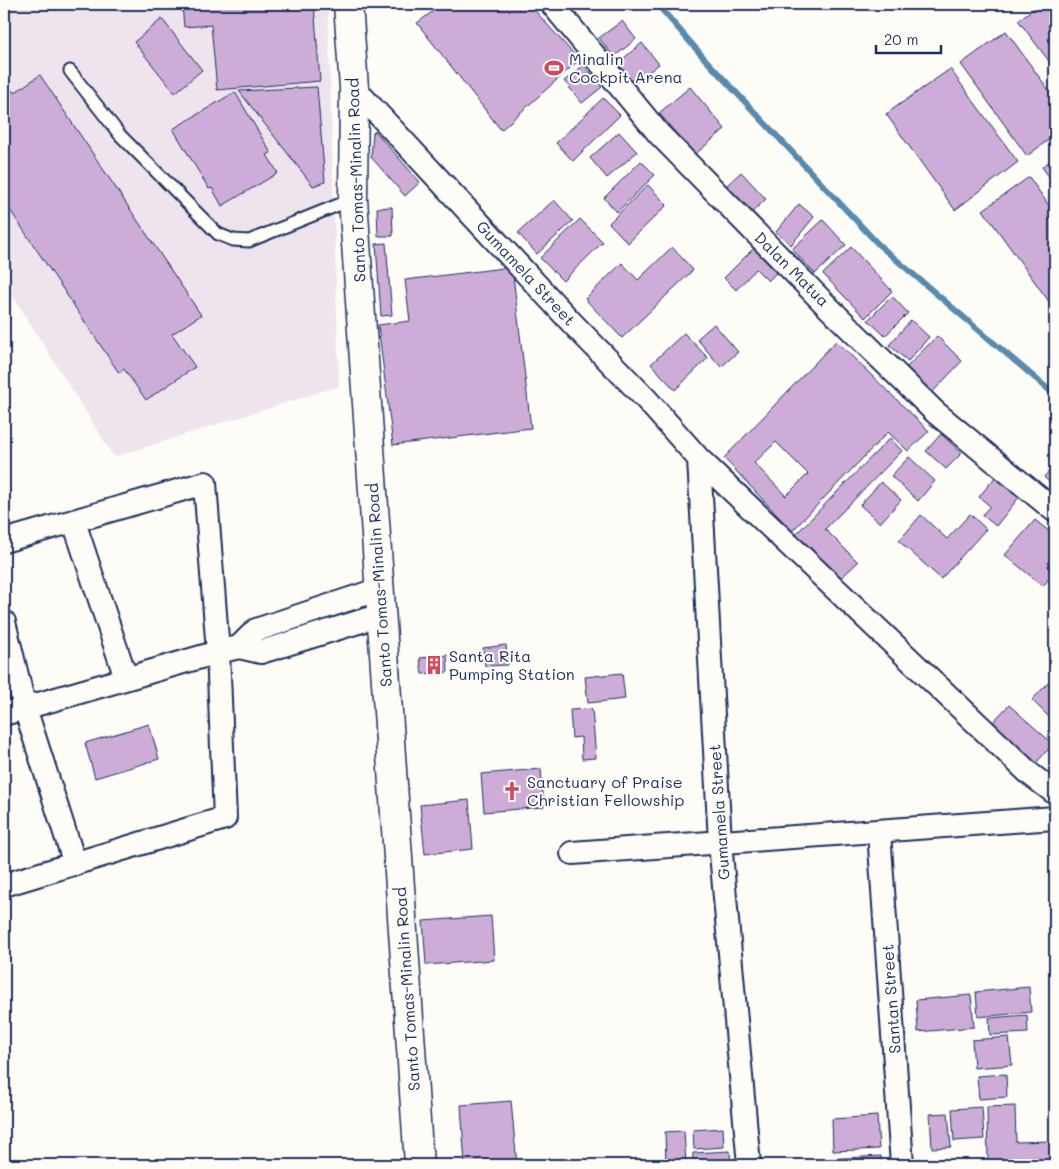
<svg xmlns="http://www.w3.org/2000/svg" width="1059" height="1169" viewBox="0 0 1059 1169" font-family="Mali,sans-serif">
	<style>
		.built { fill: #efe4ee }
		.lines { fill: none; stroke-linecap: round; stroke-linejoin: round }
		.stream { stroke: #588aad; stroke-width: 6 }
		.building { fill: #cdadd8; stroke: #1b2f5e; fill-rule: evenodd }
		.lane-casing { stroke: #1b2f5e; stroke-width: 15 }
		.street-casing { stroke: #1b2f5e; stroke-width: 26 }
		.secondary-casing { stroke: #1b2f5e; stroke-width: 31 }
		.lane { stroke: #fdfcf7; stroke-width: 11 }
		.street { stroke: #fdfcf7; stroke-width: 22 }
		.secondary { stroke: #fdfcf7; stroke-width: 28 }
		.labels { text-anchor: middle; stroke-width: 4; stroke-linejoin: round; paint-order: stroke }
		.poi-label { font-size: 16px; fill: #1b2f5e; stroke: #fdfcf7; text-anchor: start }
		.street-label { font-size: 16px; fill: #1b2f5e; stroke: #fdfcf7 }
	</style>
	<rect width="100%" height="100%" fill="#fdfcf7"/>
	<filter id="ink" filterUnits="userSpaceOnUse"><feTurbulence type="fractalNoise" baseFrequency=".02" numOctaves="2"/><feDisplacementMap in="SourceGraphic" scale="10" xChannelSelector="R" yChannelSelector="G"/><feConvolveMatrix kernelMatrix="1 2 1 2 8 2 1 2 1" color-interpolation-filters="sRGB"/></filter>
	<g filter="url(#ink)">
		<path class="built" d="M4,4H328L339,386L114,457L4,282Z"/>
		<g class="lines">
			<path class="stream" d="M657,4L704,58L879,245L1055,395"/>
		</g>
		<path class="building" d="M182,4H314L320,81L217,90L211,25L184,27Z
			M443,4H529L579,60L501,130L417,23Z
			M1040,4H1055V69L1018,20Z
			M162,19L202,70L175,93L134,42Z
			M622,21L636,39L614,57L599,38Z
			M1006,31L1055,99V135L1027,156L961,64Z
			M642,43L659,64L634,84L618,63Z
			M584,65L602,87L582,103L564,81Z
			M950,69L1018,162L955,210L886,114Z
			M40,75L201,315L172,334L195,367L146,400L124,369L119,373L4,201V86L7,84L14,93Z
			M317,87L325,182L313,186L239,91Z
			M690,87L725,129L694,155L659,113Z
			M235,92L271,153L267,155L278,173L222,206L212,188L209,189L173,129Z
			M603,98L620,115L573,161L556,143Z
			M375,131L420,182L405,196L371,157L373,133Z
			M619,132L637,152L607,178L590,158Z
			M1055,157V185L1042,167Z
			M641,161L655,175L617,212L604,198Z
			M741,172L766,199L749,215L724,188Z
			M1029,177L1055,214V299L1050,303L983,210Z
			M648,185L667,205L628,243L609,223Z
			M554,200L573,221L537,254L518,233Z
			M799,204L814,217L791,245L776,232Z
			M392,207L393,236H378L377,208Z
			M580,219L603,242L563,281L540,258Z
			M823,220L846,245L815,274L792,249Z
			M386,243L392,315L381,316L376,244Z
			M757,245L781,268L768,281L756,269L736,290L724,278Z
			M672,247L693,270L622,338L585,299L622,263L638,280Z
			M851,247L892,291L865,318L823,274Z
			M512,267L531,428L393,445L378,325L410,321L405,280Z
			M892,296L908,313L885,336L868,320Z
			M911,320L929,337L908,361L889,345Z
			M714,324L738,352L721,367L697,339Z
			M684,333L708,358L675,390L651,364Z
			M937,336L962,361L928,397L902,372Z
			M836,341L929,431L908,451L888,432L792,531L724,458ZM776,442L808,474L786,496L754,463Z
			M941,434L962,453L946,469L926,451Z
			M890,438L902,451L825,529L858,562L841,578L796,534Z
			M909,457L935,481L918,501L891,476Z
			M1055,464V488L1044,477Z
			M996,476L1020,496L996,526L982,515L990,506L979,497Z
			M881,482L901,500L880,523L860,505Z
			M970,514L986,529L941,579L899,541L921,515L947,539Z
			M1035,520L1055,536V571L1043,586L1005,555Z
			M506,645L508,665L485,666L483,648Z
			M447,655L448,672L422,674L420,658Z
			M622,673L625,699L588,703L585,677Z
			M1049,682L1055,688V723L1032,700Z
			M1009,705L1053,744L1036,763L992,723Z
			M592,709L596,758L582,759L581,737L572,738L570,710Z
			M149,724L159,759L95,778L85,743Z
			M541,769L544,807L484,812L481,774Z
			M469,800L473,849L425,854L420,805Z
			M491,916L494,960L426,965L423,921Z
			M1029,987L1031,1012L978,1017L976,992Z
			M971,995L974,1027L918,1032L916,1000Z
			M1027,1015L1028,1033L990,1035L989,1018Z
			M1009,1037L1012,1065L974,1068L972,1040Z
			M1006,1074L1007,1097L979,1099L977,1076Z
			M511,1101L517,1165H465L461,1105Z
			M1015,1106L1016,1142L1052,1141L1053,1165H988L987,1107Z
			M982,1107L984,1139L954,1141L952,1109Z
			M948,1113L951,1147L932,1148L930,1114Z
			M877,1116L879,1149L833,1151L832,1119Z
			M723,1128L724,1147L694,1149L693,1130Z
			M684,1131L686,1165H666L665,1132Z
			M730,1151L731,1165H693V1153Z
			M881,1156L882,1165H829L828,1159Z"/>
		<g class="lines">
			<g class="lane-casing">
				<path id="lane" d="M70,71L120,135L218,234L233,240L249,241L353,199"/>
			</g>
			<g class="street-casing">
				<path id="street" d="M552,4L659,134L826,305L935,412L1055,511
					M354,88L573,324L647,400L699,459L1030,774L1055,793
					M699,459L720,842L749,1165
					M74,522L126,678
					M4,541L205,483L218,652L225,818L4,885
					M4,622L25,708L75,864
					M239,647L256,630L380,589
					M4,714L218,652L239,647L261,652L381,615
					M879,832L902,1165
					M572,853L1055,818"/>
			</g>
			<g class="secondary-casing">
				<path id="secondary" d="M348,4L354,88L353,199L419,1165"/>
			</g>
			<use href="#lane" class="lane"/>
			<use href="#street" class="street"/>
			<use href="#secondary" class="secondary"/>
		</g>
	</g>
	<defs>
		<g id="stadium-bare" transform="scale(1.5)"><path d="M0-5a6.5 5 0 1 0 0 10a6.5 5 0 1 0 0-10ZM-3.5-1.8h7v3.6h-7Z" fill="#d1495b" stroke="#fdfcf7" stroke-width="2.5" paint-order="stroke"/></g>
		<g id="building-bare" transform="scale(1.5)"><path d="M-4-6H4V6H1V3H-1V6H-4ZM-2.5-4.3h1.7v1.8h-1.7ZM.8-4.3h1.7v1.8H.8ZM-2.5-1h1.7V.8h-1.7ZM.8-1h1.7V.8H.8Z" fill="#d1495b" stroke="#fdfcf7" stroke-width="2.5" paint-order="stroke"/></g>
		<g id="church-bare" transform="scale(1.5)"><path d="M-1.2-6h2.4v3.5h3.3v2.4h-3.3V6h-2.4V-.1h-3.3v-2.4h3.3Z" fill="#d1495b" stroke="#fdfcf7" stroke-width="2.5" paint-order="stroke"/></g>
	</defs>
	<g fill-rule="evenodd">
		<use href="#stadium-bare" x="554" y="68"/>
		<use href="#building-bare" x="434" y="665"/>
		<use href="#church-bare" x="512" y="791"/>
	</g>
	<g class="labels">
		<g class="poi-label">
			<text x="569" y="65">Minalin<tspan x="569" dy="18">Cockpit Arena</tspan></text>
			<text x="449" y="662">Santa Rita<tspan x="449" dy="18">Pumping Station</tspan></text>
			<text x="527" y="788">Sanctuary of Praise<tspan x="527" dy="18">Christian Fellowship</tspan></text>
		</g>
		<g class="street-label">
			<text transform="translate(356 180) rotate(-92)" y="6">Santo Tomas-Minalin Road</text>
			<text transform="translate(792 269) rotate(45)" y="6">Dalan Matua</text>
			<text transform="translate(526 273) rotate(47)" y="6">Gumamela Street</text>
			<text transform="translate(379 585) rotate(-94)" y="6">Santo Tomas-Minalin Road</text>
			<text transform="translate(719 812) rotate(-94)" y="6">Gumamela Street</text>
			<text transform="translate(407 989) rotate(-94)" y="6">Santo Tomas-Minalin Road</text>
			<text transform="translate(891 999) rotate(-94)" y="6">Santan Street</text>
		</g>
	</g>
	<rect width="1059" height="1169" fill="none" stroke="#fdfcf7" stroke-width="20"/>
	<rect x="10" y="10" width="1039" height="1149" fill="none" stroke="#1b2f5e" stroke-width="2" filter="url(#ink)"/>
	<path d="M876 45v8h65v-8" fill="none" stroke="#1b2f5e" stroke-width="2.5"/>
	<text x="884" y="45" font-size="15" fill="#1b2f5e" stroke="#fdfcf7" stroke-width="4" paint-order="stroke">20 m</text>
</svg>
